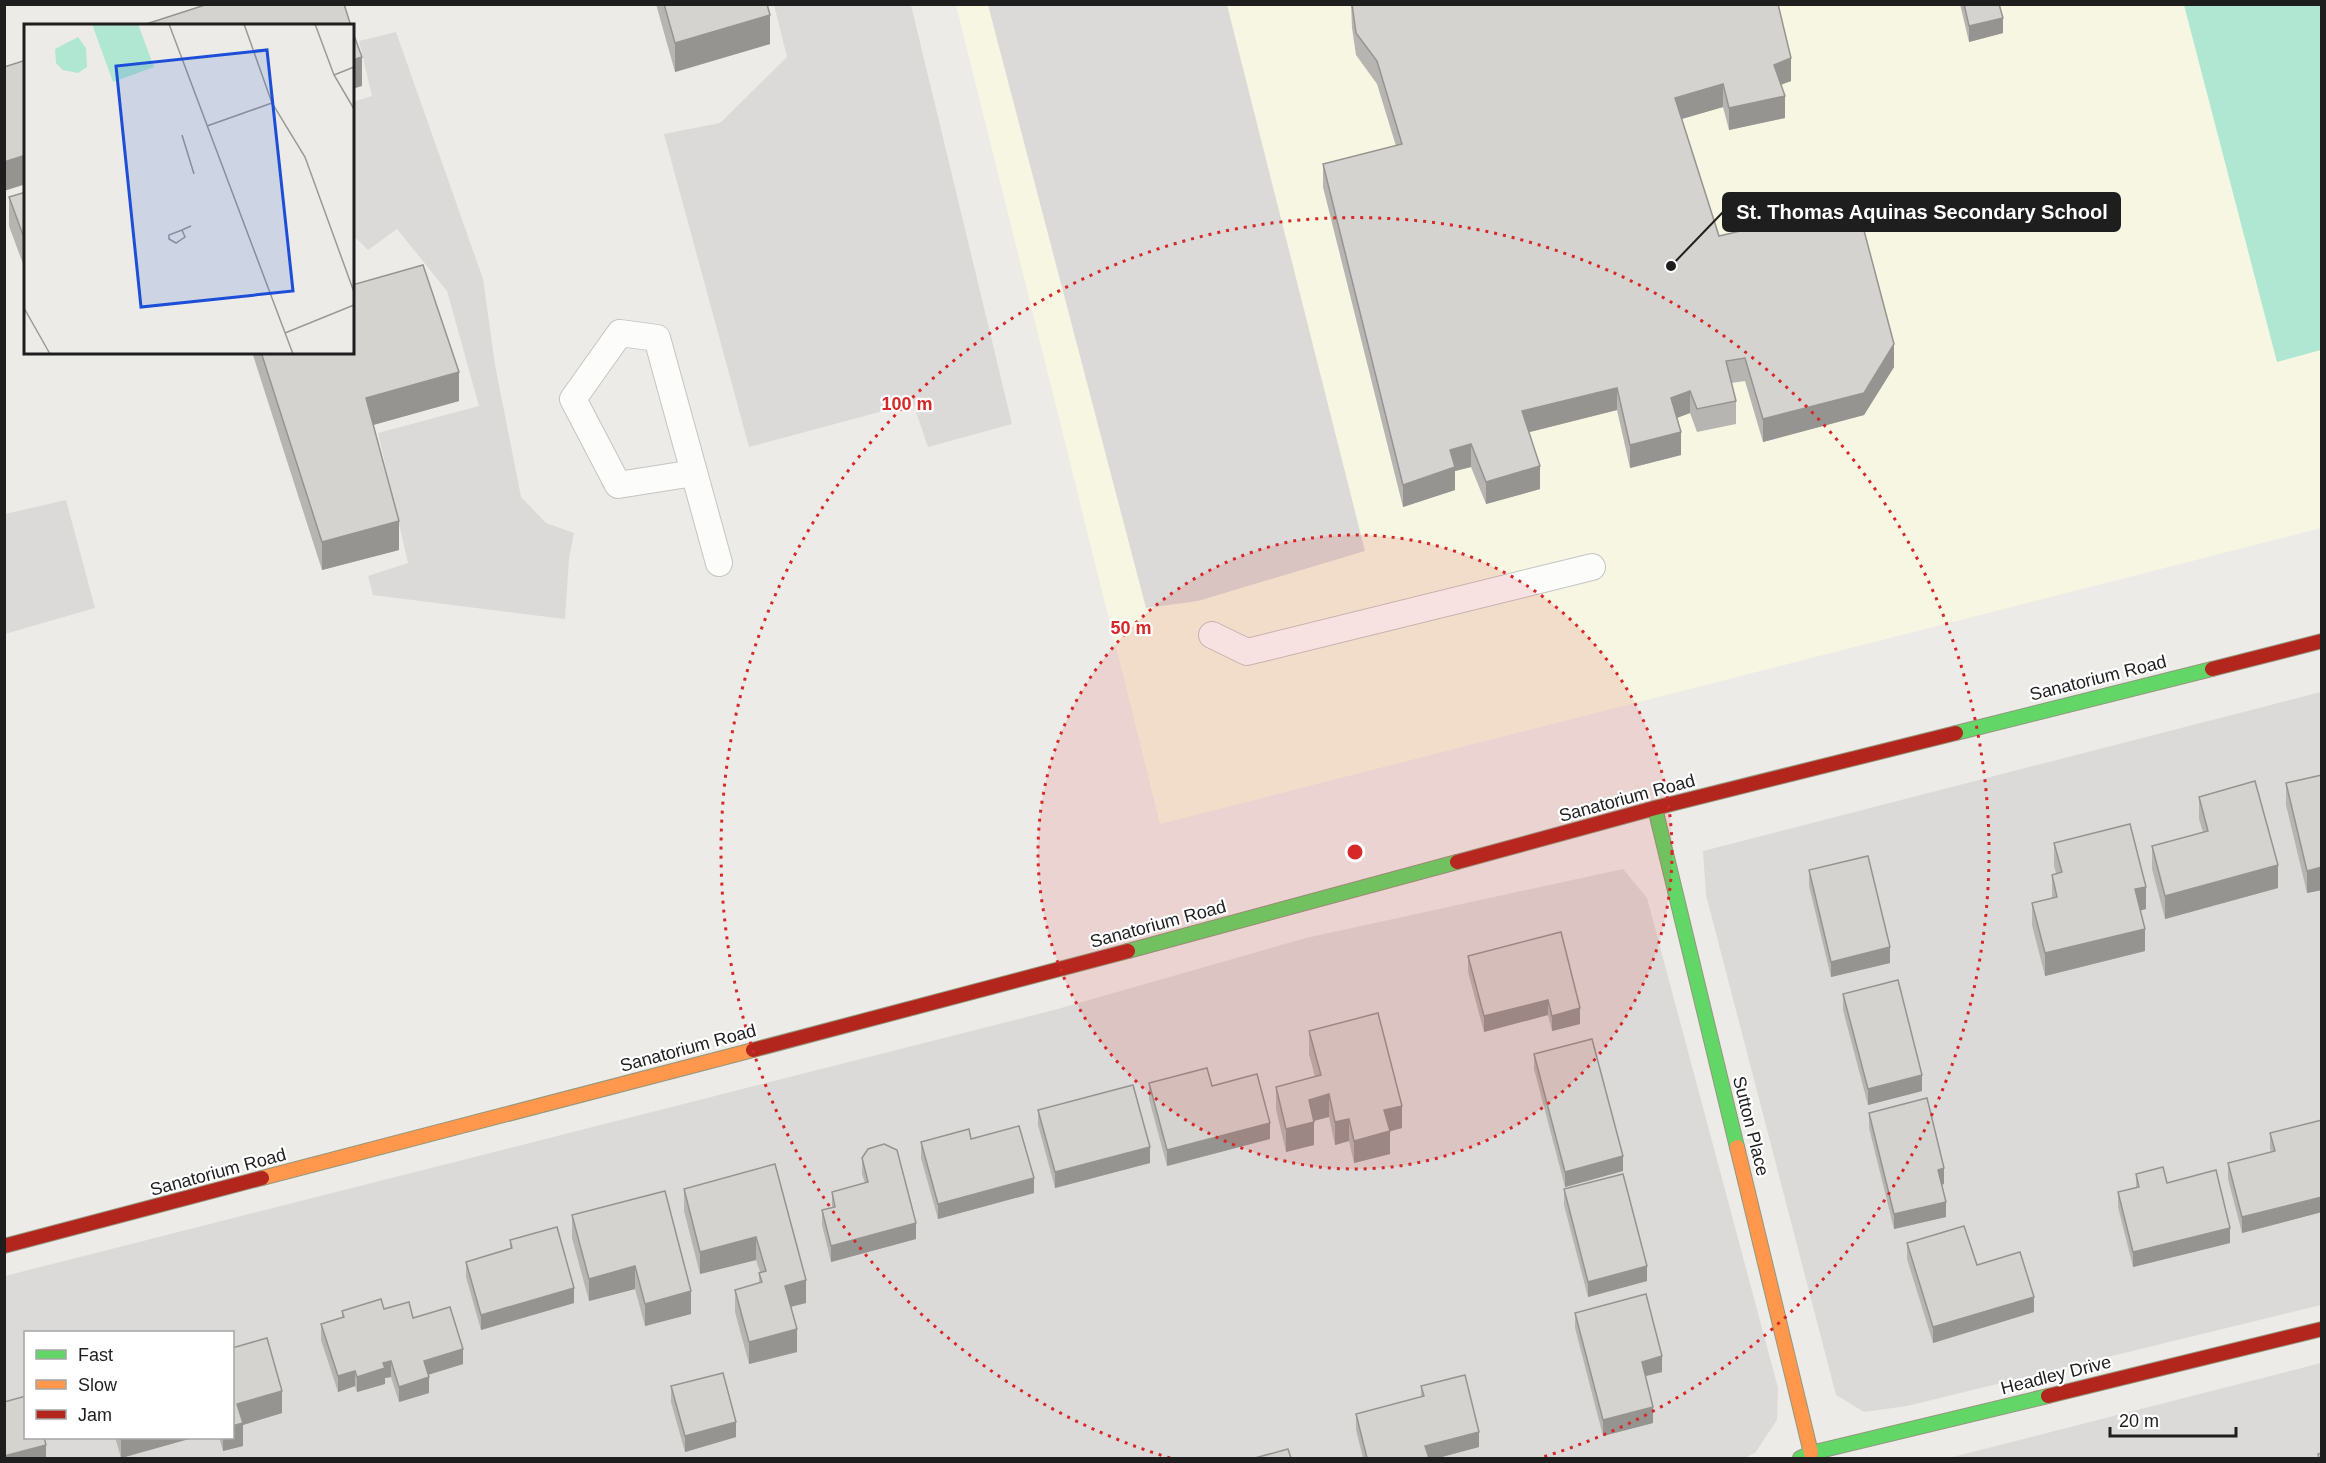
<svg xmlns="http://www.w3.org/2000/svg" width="2326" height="1463" viewBox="0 0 2326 1463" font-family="Helvetica,sans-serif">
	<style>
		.residential { fill: #dcdad8; fill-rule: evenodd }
		.education { fill: #f6f6e2 }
		.religious { fill: #dbdad8 }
		.pitch { fill: #afe7d2 }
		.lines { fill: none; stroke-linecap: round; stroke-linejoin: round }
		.lane-casing { stroke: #c5c4c3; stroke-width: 28 }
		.fast-casing { stroke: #94977e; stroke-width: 16 }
		.slow-casing { stroke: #94977e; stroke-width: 16 }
		.jam-casing { stroke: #94977e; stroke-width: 16 }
		.lane { stroke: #fcfcfb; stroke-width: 26 }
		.fast { stroke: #63d668; stroke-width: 14 }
		.slow { stroke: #ff974d; stroke-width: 14 }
		.jam { stroke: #b3261e; stroke-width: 14 }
		.wall { fill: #b7b5b2 }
		.shaded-wall { fill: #959491 }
		.building { fill: #d5d3cf; stroke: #959491; stroke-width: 1.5 }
		.ring { fill: none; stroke: #d62828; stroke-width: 3; stroke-dasharray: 3 6 }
		.labels { text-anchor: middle; stroke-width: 4.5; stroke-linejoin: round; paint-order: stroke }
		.street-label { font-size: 18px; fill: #1e1e1e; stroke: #fff }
		.inset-road { fill: none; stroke: #9a9997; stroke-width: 1.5 }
		.view { fill: #1d4ed8; fill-opacity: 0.15; stroke: #1d4ed8; stroke-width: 3 }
		.inset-edge { fill: none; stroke: #1e1e1e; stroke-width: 3 }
		.centre { fill: #d62828; stroke: #fff; stroke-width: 3 }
		.ring-label { font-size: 18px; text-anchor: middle; font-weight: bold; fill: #d62828; stroke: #fff; stroke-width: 4.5; stroke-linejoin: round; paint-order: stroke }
		.leader { fill: none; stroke: #1e1e1e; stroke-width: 2 }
		.callout-dot { fill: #1e1e1e; stroke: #fff; stroke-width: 2 }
		.callout { fill: #1e1e1e; stroke: #1e1e1e; stroke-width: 2 }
		.callout-label { font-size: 20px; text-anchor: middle; font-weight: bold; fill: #fff }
	</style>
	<rect width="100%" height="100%" fill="#edebe7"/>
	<path class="residential" d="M2321,692V1305L1907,1406L1864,1412L1836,1395L1706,895L1703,851Z
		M1623,869L1647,898L1778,1388L1777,1420L1755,1453L1744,1458H5V1276L1054,1010L1306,938ZM26,1332H232V1438H26Z
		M2321,1363V1458H1949Z"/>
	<path class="education" d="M956,5H2321V528L1160,824Z"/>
	<path class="religious" d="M774,5H911L1012,424L928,447L913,403L749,447L664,134L720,123L787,57Z
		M988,5H1227L1365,551L1198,601L1146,608Z
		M396,32L483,279L495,365L521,497L546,523L574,533L569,559L565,619L373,595L368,576L408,563L378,433L479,406L447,291L397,229L368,250L353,235V102L372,96L359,41Z
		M66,500L95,608L5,634V514Z"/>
	<path class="pitch" d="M2184,5H2321V350L2277,362Z"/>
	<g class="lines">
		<g class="lane-casing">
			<path id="lane" d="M694,473L618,485L573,399L620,333L657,338L719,563
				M1212,635L1247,652L1592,567"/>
		</g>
		<g class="fast-casing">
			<path id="fast" d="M1956,733L2212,669
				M1655,808L1737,1147
				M1128,951L1457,862
				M1800,1458L1811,1453L2048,1396"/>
		</g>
		<g class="slow-casing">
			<path id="slow" d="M1737,1147L1811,1453
				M262,1178L753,1050"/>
		</g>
		<g class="jam-casing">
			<path id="jam" d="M2212,669L2322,641
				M1457,862L1655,808L1956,733
				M753,1050L1128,951
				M4,1246L262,1178
				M2048,1396L2322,1329"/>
		</g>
		<use href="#lane" class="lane"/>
		<use href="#fast" class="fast"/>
		<use href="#slow" class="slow"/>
		<use href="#jam" class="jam"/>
	</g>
	<path class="wall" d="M656,4H767L770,44L675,72Z
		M1351,4L1791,81L1781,85L1785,118L1729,130L1723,107L1681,119L1719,236L1894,367L1864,415L1763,442L1745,381L1731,383L1736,401V424L1697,432L1690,413L1677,418L1681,455L1630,468L1617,410L1529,432L1540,489L1486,504L1471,467L1455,471V490L1403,507L1323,187V164L1396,146L1377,84L1356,55L1352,28Z
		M1960,4H1999L2003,33L1969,42Z
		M26,192V272L9,226V197Z
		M252,352H352L459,401L373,425L399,550L322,570Z
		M2322,775V890L2307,893L2286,805V783Z
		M2199,797L2278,888L2165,919L2152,869V846L2203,832L2199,819Z
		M2054,843L2146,909L2140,910L2145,951L2045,976L2032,925V903L2052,898V875L2056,873L2054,866Z
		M1809,870L1890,963L1831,977L1809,886Z
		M1561,932L1580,1024L1552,1031L1548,1015L1484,1032L1468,972V956Z
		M1843,994L1922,1091L1868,1105L1843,1010Z
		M1309,1031L1402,1128L1390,1131V1154L1354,1163L1349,1141L1335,1145L1329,1117L1314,1121V1145L1286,1152L1276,1109V1087L1315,1077L1309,1054Z
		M1534,1054L1623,1171L1565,1187L1534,1069Z
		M1149,1083L1212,1086L1270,1139L1167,1166L1149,1099Z
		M1038,1110L1150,1163L1055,1188L1038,1125Z
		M1869,1113L1944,1184L1941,1185L1946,1217L1894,1229L1869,1128Z
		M2322,1120V1212L2242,1233L2228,1179V1163L2271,1152L2270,1148V1133Z
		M971,1139L1034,1193L938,1219L921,1158V1142Z
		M862,1158L916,1239L831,1262L822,1225V1210L832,1207V1192L865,1183L862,1174Z
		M775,1164L806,1303L791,1307L797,1352L749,1364L735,1312V1290L759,1283V1273L760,1272L756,1260L700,1274L684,1211V1189Z
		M2136,1174L2167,1183L2230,1243L2133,1267L2118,1207V1192L2136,1187Z
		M1564,1189L1647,1281L1588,1297L1564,1205Z
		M572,1215L691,1314L645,1326L635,1289L589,1301L572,1238Z
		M510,1240L574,1303L481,1330L466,1277V1262L510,1249Z
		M1907,1243L1977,1265L2034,1312L1933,1343L1907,1259Z
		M384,1309L413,1318L463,1364L428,1375L429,1393L399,1402L391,1377L385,1378V1384L357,1392L355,1386L338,1392L321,1340V1324L342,1317V1311Z
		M1575,1313L1662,1372L1645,1376L1653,1423L1603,1436L1575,1328Z
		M232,1348L282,1413L243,1425V1446L223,1451L219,1437H232Z
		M671,1386L736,1437L685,1452L671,1402Z
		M1421,1386L1479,1447L1438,1458H1363L1356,1430V1414L1421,1397Z
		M115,1437H196L122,1458H121Z"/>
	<path class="shaded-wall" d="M770,15V44L675,72V43Z
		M2003,18V33L1969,42V26Z
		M362,57V86L352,89V60Z
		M1791,58V81L1774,87V65Z
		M1723,84V107L1675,121V98Z
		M1785,96V118L1729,130V108Z
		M26,155V184L4,191V162Z
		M1894,344V367L1864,415L1763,442V419Z
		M459,372V401L366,427V398Z
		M1617,388V410L1522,434V411Z
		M1690,391V413L1671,420V398Z
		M1681,432V455L1630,468V445Z
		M1471,444V467L1455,471V490L1403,507V485L1450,450Z
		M1540,466V489L1486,504V482Z
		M399,521V550L322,570V542Z
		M2278,865V888L2165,919V896Z
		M2322,867V890L2307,893V871Z
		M2146,887V909L2135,912V889Z
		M2145,929V951L2045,976V953Z
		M1890,947V963L1831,977V962Z
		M1548,1000V1015L1484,1032V1016Z
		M1580,1008V1024L1552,1031V1016Z
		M1922,1075V1091L1868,1105V1089Z
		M1329,1094V1117L1309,1122V1100Z
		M1402,1106V1128L1384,1133V1110Z
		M1349,1119V1141L1335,1145V1122Z
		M1314,1122V1145L1286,1152V1129Z
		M1270,1123V1139L1167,1166V1150Z
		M1390,1131V1154L1354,1163V1141Z
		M1150,1147V1163L1055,1188V1172Z
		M1623,1156V1171L1565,1187V1172Z
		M1944,1168V1184L1938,1186V1170Z
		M1034,1178V1193L938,1219V1204Z
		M2322,1197V1212L2242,1233V1217Z
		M1946,1202V1217L1894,1229V1214Z
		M916,1223V1239L831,1262V1246Z
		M2230,1228V1243L2133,1267V1252Z
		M756,1237V1260L700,1274V1252Z
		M635,1266V1289L589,1301V1279Z
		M1647,1266V1281L1588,1297V1282Z
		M806,1280V1303L785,1308V1286Z
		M574,1288V1303L481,1330V1315Z
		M691,1291V1314L645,1326V1304Z
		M2034,1297V1312L1933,1343V1327Z
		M797,1329V1352L749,1364V1342Z
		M463,1349V1364L424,1376V1361Z
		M1662,1356V1372L1642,1377V1362Z
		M391,1361V1377L385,1378V1384L357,1392V1377L383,1363Z
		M355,1371V1386L338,1392V1376Z
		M429,1377V1393L399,1402V1387Z
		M282,1391V1413L243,1425V1446L223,1451V1437H232V1426L237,1404Z
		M1653,1407V1423L1603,1436V1420Z
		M736,1422V1437L685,1452V1436Z
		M1479,1432V1447L1438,1458H1425V1446Z
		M121,1437H196L121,1458Z
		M46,1445V1458H4V1456Z"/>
	<path class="building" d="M208,4H344L351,26H140Z
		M664,4H767L770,15L675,43Z
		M1352,4H1778L1791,58L1774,65L1785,96L1729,108L1723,84L1675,98L1719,236L1857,204L1894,344L1864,393L1763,419L1745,358L1726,361L1736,401L1697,409L1690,391L1671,398L1681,432L1630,445L1617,388L1522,411L1540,466L1486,482L1471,444L1450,450L1455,467L1403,485L1323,164L1402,144L1377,61L1356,33Z
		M1964,4H1999L2003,18L1969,26Z
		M352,30L362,57L352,60Z
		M26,60V155L4,162V67Z
		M26,192V243L9,197Z
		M423,265L459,372L366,398L399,521L322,542L261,352H352V285Z
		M2322,775V867L2307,871L2286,783Z
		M2255,781L2278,865L2165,896L2152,846L2208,831L2199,797Z
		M2130,824L2146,887L2135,889L2145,929L2045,953L2032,903L2057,897L2052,875L2062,872L2054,843Z
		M1868,856L1890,947L1831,962L1809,870Z
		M1561,932L1580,1008L1552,1016L1548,1000L1484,1016L1468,956Z
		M1898,980L1922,1075L1868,1089L1843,994Z
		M1378,1013L1402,1106L1384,1110L1390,1131L1354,1141L1349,1119L1335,1122L1329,1094L1309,1100L1314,1122L1286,1129L1276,1087L1321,1075L1309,1031Z
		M1592,1039L1623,1156L1565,1172L1534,1054Z
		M1207,1068L1212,1086L1257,1074L1270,1123L1167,1150L1149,1083Z
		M1133,1085L1150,1147L1055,1172L1038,1110Z
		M1927,1098L1944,1168L1938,1170L1946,1202L1894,1214L1869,1113Z
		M2322,1120V1197L2242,1217L2228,1163L2275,1151L2270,1133Z
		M1019,1126L1034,1178L938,1204L921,1142L969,1129L971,1139Z
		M884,1144L897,1150L916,1223L831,1246L822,1210L835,1207L832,1192L868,1182L862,1158L868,1149Z
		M775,1164L806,1280L785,1286L797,1329L749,1342L735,1290L762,1282L759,1273L766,1271L756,1237L700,1252L684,1189Z
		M2163,1167L2167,1183L2216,1170L2230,1228L2133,1252L2118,1192L2139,1187L2136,1174Z
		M1623,1174L1647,1266L1588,1282L1564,1189Z
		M665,1191L691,1291L645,1304L635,1266L589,1279L572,1215Z
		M1964,1226L1977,1265L2020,1252L2034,1297L1933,1327L1907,1243Z
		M557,1227L574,1288L481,1315L466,1262L512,1248L510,1240Z
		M1646,1294L1662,1356L1642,1362L1653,1407L1603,1420L1575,1313Z
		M381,1299L384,1309L409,1302L413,1318L450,1307L463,1349L424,1361L429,1377L399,1387L391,1361L383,1363L385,1368L357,1377L355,1371L338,1376L321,1324L344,1317L342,1311Z
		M267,1338L282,1391L237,1404L243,1423L232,1426V1348Z
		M723,1373L736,1422L685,1436L671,1386Z
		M1465,1375L1479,1432L1425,1446L1429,1458H1367L1356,1414L1424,1396L1421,1386Z
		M26,1396V1437H44L46,1445L4,1456V1402Z
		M1288,1449L1291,1458H1255Z
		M2322,1453V1458H2319L2318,1454Z"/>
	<circle cx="1355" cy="852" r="317" fill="#d62828" fill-opacity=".12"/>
	<g class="ring">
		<circle cx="1355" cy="852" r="317"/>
		<path d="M1170 1458A634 634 0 1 1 1540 1458"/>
	</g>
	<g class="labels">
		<g class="street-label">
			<text transform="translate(2098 678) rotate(-14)" y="6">Sanatorium Road</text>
			<text transform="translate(1627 798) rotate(-15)" y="6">Sanatorium Road</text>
			<text transform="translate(1158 924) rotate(-15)" y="6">Sanatorium Road</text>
			<text transform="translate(688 1048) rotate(-15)" y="6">Sanatorium Road</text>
			<text transform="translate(1751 1126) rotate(76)" y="6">Sutton Place</text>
			<text transform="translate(218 1172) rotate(-15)" y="6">Sanatorium Road</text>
			<text transform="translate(2056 1375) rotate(-14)" y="6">Headley Drive</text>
		</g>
	</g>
	<g transform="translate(24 24)">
		<rect width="330" height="330" fill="#edebe7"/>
		<path d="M68,0H114L130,43L89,58ZM54,13L62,24L63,43L54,49L39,46L32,39L31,25Z" fill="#afe7d2"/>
		<path class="inset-road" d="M145,0L269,330M220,0L248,79L281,133L330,268M291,0L310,51L330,85M310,51L330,43M183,102L248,79M158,111L170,150M158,206L161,213L152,219L145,215V211L158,206L167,202M0,284L26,330M261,309L330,281"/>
		<path class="view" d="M243,26L269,267L117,283L92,42Z"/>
		<rect width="330" height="330" class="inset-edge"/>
	</g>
	<circle cx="1355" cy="852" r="9" class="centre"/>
	<g class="ring-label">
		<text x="907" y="410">100 m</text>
		<text x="1131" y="634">50 m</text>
	</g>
	<path class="leader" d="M1671 266L1723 212"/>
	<circle class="callout-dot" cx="1671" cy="266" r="6"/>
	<rect class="callout" x="1723" y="193" width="397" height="38" rx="6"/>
	<g class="callout-label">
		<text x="1922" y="219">St. Thomas Aquinas Secondary School</text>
	</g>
	<rect width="2326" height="1463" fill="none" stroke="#1e1e1e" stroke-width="12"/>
	<rect x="24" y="1331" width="210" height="108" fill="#ffffff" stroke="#a5a5a5" stroke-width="1.5"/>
	<rect x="36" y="1350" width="30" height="9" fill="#63d668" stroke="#a5a5a5" stroke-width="1.5"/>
	<text x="78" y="1361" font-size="18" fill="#1e1e1e">Fast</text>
	<rect x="36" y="1380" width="30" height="9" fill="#ff974d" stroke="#a5a5a5" stroke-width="1.5"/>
	<text x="78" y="1391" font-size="18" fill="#1e1e1e">Slow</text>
	<rect x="36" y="1410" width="30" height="9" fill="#b3261e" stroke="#a5a5a5" stroke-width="1.5"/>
	<text x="78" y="1421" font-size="18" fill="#1e1e1e">Jam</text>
	<path d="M2110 1427v9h126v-9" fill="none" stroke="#1e1e1e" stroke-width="3"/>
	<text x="2119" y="1427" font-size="18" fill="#1e1e1e" stroke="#ffffff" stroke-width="4.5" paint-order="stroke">20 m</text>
</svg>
